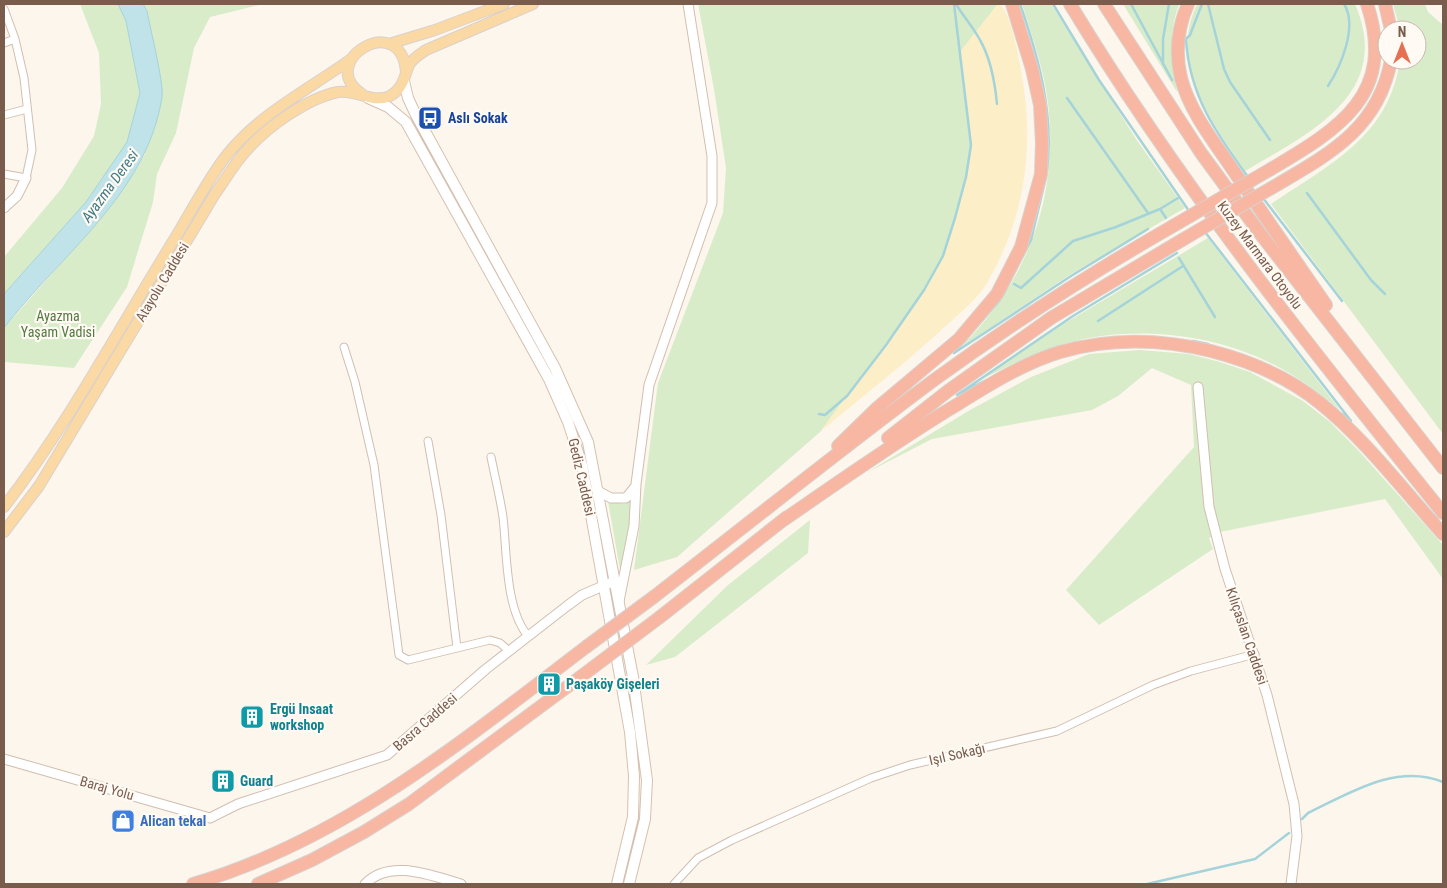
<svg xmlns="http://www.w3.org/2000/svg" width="1447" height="888" viewBox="0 0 1447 888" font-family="'Roboto Condensed',sans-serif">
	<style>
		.green { fill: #d8ecc9 }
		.sand { fill: #fcefc7 }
		.water { fill: #bfe3e8; stroke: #a5d3da }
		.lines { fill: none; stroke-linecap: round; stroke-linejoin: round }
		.stream { stroke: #a5d3da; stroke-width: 2.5 }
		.minor-casing { stroke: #d1beb0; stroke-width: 9 }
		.tertiary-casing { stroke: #d1beb0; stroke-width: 11 }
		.secondary-casing { stroke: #d6c0b0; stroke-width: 12 }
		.primary-casing { stroke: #dad1cd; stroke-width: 12 }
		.motorway-casing { stroke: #dad1cd; stroke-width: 14 }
		.minor { stroke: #fff; stroke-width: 7 }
		.tertiary { stroke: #fff; stroke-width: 9 }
		.secondary { stroke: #fff; stroke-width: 10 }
		.primary { stroke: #fbd9a5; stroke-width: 10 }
		.motorway { stroke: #f7b7a3; stroke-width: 12 }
		.motorway-bridge-casing { stroke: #dad1cd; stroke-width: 14; stroke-linecap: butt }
		.motorway-bridge { stroke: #f7b7a3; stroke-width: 12 }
		.labels { text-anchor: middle; stroke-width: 4.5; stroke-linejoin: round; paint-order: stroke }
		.transit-label { font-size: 14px; font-weight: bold; fill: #164399; stroke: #fffaf3; text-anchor: start }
		.street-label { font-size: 14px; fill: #7a5c4d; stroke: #fffaf3 }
		.park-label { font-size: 14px; fill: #537a41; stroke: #fffaf3 }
		.culture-label { font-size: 14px; font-weight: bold; fill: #0d838f; stroke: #fffaf3; text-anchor: start }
		.shop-label { font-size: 14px; font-weight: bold; fill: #366cbe; stroke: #fffaf3; text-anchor: start }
		.water-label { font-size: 15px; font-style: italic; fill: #437c86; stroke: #fffaf3 }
	</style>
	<rect width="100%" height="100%" fill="#fdf6ec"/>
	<path class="green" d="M80,4H118L126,21L140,93L127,142L86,202L4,294V257L62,188L94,136L101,104L99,53Z
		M143,4H263L210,17L194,48L176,133L157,174L153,202L127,287L74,368L4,362V328L109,209L145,154L147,11Z
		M698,4H998L960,52L971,145L968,164L959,205L943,256L911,309L820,432L677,557L634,570L658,383L723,213L726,168L714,89Z
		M1022,4H1051L1136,139L1185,208L1071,274L961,347C1028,280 1059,197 1048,103C1044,69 1032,36 1022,4Z
		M1123,4H1179C1168,35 1172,60 1177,92Z
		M1197,4H1355C1394,94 1309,133 1245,171C1212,122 1168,65 1197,4Z
		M1393,4H1425L1428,12L1443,25V434L1271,204C1332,163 1389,136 1400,60H1417V30H1400Z
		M1208,238L1340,410C1325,398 1310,386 1294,376C1229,335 1141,323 1067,343C1037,351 1008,366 980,380L1065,323Z
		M1140,350L1189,354L1220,362L1250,372L1303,401L1330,422L1358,450L1443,545V579L1385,499L1220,532L1209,538L1213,549L1099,625L1066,590L1194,447L1191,385L1152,368L1118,396L1092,410L932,439L866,473L970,410L1031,377L1089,354Z
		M633,497L622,581L608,501L625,504Z
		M810,520L808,553L675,657L646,665L728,585Z"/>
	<path class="sand" d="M998,4C1011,9 1018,56 1021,70C1035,145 1026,216 987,283C978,298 961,312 948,324C907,362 863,396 820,432L899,326L924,290L943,256L963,190L971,145L960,52Z"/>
	<path class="water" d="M118,4H143L147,11C150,28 164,83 162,97C147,194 60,255 4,328V294L86,202L127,142L140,93L126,21Z"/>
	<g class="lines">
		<path class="stream" d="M956,4C963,16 973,27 980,40C991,59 995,83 997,104
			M1020,4C1039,59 1054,113 1047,171
			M1053,4L1099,80L1189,211
			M1131,4L1172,80
			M1202,4L1190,35L1186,39C1189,95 1216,133 1248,177
			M1208,4L1224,69L1230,82L1270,140
			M1163,64V39L1169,4
			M1328,86C1341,66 1358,26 1344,4
			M1067,98L1148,213
			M1307,193L1371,280L1385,294
			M1263,198L1342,301
			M1160,209L1166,218
			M1205,232L1351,421L1342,414
			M1179,258L1215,317
			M1014,284L1021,288L1073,241L1116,227L1160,209L1178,198
			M1003,295L1031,240L1046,177
			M1000,300L954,353L1071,276L1148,229
			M1098,321L1183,266
			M1193,341L1208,344
			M984,381L957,395L1073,316L1177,253
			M819,414L825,415L847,396L886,345L924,290L943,256L955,218L966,177L971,145L954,4
			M1302,819L1308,813C1350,793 1396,763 1443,782
			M1147,884L1255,859L1289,833"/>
		<g class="minor-casing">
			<path id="minor" d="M4,9L15,39
				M4,43L15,39L24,78L32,150L26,178L4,174
				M4,115L27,109
				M344,347L355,382L374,465L399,655L408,660L490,640L500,643L509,651
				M428,441L441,515L457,648
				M491,457C495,477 500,497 503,517C507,551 505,609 528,636
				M674,884L698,858L732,840L871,778L910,765L1057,731L1153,685L1191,671L1255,654"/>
		</g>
		<g class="tertiary-casing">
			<path id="tertiary" d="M4,208L17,196L26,178
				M1198,387L1209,507L1225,569L1267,695L1294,804L1297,836L1291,884
				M598,491L611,498H626L635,487
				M619,601L634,526L636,484L649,385L712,203V156L688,4
				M4,759L210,818L238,804L387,755L486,669L567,606L582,595L610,583
				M365,884C390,858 432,876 461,884"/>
		</g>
		<g class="secondary-casing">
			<path id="secondary" d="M404,81L408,98L415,113L555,368L588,442L633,677L647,780L645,819L629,884
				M368,98L388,107L406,122L549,379L568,422L582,465L630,732L634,776L633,817L617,884"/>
		</g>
		<g class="primary-casing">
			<path id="primary" d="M389,44L435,30L504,4
				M362,94C314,62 402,8 406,73
				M4,507C68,424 117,332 172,243C190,214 206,182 226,156C260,113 308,90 351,59
				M4,532L39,486L215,194C225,180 234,164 246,151C266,128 307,98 338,92C356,89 372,104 390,96C403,89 404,77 409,65C413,58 420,54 426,50L533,4"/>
		</g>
		<g class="motorway-casing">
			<path id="motorway" d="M1070,4C1179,184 1311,349 1443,513
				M1104,4L1201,153L1262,236L1443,468
				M1188,4C1178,27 1175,53 1181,78C1190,113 1216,144 1235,173C1265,217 1296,261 1326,305
				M1385,4L1391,30
				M1271,169C1339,129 1397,94 1367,4
				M1280,183C1333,152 1379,126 1391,60
				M888,438L948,391L1051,318L1182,240
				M838,446L877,408L959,339L997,294L1021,247L1041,174L1042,143L1040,105L1032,69L1012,4
				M782,521C840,481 898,440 958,404C990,384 1024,363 1060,352C1109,338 1161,339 1211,351C1250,361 1288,377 1320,403C1364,438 1405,492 1443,534
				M655,596C748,524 840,450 934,380C1011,324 1091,273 1173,226
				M660,617L787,517
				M193,884C343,840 464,740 586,647
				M258,884L312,860L364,832L409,804L579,678"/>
		</g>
		<use href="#minor" class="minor"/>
		<use href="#tertiary" class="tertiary"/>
		<use href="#secondary" class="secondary"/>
		<use href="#primary" class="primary"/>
		<use href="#motorway" class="motorway"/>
		<g class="motorway-bridge-casing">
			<path id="motorway-bridge" d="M1173,226L1271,169
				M1182,240L1280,183
				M586,647L655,596
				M579,678L660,617"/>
		</g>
		<use href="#motorway-bridge" class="motorway-bridge"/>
	</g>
	<defs>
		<g id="bus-square" transform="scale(1.25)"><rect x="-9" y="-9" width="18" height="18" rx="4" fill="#1a4fb4" stroke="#fffaf3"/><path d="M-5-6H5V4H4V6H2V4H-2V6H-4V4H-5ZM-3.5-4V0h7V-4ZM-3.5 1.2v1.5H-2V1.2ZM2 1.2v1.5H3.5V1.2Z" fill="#fff"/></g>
		<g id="building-square" transform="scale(1.25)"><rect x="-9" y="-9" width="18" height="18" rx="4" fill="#0f9aa8" stroke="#fffaf3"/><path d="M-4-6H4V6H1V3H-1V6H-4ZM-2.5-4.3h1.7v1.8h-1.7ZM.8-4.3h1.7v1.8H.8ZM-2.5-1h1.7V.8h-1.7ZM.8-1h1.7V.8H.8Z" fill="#fff"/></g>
		<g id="shop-square" transform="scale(1.25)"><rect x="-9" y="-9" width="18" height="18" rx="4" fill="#3f7fe0" stroke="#fffaf3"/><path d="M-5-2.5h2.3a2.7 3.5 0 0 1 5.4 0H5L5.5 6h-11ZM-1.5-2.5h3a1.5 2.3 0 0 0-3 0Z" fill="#fff"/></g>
	</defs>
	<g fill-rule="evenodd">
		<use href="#bus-square" x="430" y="118"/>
		<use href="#building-square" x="549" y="684"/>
		<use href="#building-square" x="252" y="717"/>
		<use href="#building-square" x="223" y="781"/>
		<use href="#shop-square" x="123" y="821"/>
	</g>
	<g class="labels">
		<g class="transit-label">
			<text x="448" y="123">Aslı Sokak</text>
		</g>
		<g class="street-label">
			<text transform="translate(1260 255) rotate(53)" y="5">Kuzey Marmara Otoyolu</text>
			<text transform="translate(162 282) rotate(-59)" y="5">Atayolu Caddesi</text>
			<text transform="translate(582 477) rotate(77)" y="5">Gediz Caddesi</text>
			<text transform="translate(1247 636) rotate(71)" y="5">Kılıçaslan Caddesi</text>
			<text transform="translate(425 722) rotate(-41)" y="5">Basra Caddesi</text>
			<text transform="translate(957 754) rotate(-13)" y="5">Işıl Sokağı</text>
			<text transform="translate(107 788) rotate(16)" y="5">Baraj Yolu</text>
		</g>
		<g class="park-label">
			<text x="58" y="321">Ayazma<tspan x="58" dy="16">Yaşam Vadisi</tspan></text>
		</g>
		<g class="culture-label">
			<text x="566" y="689">Paşaköy Gişeleri</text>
			<text x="270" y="714">Ergü Insaat<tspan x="270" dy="16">workshop</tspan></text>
			<text x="240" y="786">Guard</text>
		</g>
		<g class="shop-label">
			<text x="140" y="826">Alican tekal</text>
		</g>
		<g class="water-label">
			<text transform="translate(110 186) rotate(-54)" y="5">Ayazma Deresi</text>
		</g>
	</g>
	<rect width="1447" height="888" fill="none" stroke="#7a5c4d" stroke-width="10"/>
	<g transform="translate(1402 45)"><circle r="24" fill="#fffaf3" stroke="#cabbb1"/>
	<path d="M0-4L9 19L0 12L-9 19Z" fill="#e76f51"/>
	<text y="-8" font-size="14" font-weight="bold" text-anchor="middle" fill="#7a5c4d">N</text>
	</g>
</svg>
